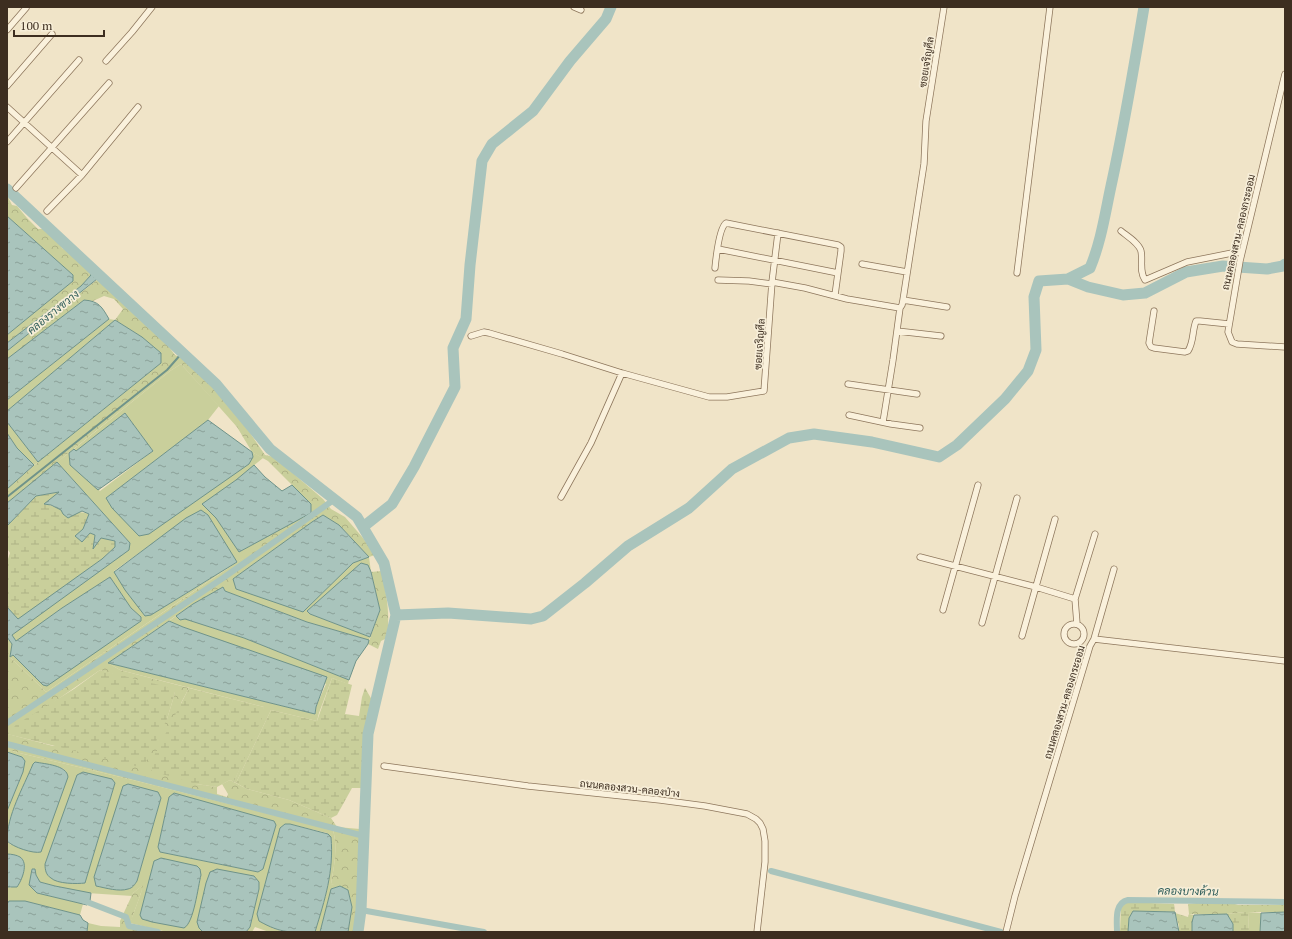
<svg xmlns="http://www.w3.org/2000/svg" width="1292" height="939" viewBox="0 0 1292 939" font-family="'PT Serif',Sarabun,serif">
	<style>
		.green { fill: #c9cf9b; fill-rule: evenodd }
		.forest { fill: url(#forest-crowns); fill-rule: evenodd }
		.wetland { fill: url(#wetland-marsh) }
		.water { fill: url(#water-ripples); stroke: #6f938a }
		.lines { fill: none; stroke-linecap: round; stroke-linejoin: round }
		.stream { stroke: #6f938a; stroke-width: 2 }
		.canal { stroke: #a9c4bc; stroke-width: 6 }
		.river { stroke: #a9c4bc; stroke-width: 11 }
		.street-casing { stroke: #8d765c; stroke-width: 7 }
		.street { stroke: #faf1dc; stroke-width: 5.5 }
		.labels { text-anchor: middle; stroke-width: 3.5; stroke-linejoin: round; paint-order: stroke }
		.street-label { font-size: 10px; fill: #3d2e20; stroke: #f7eed8 }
		.water-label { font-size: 11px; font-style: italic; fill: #2f5d5a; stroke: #f7eed8 }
	</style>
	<defs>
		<pattern id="forest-crowns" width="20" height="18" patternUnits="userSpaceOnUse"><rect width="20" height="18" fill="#c9cf9b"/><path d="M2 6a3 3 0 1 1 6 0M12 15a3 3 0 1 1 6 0" fill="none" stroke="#aeb285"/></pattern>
		<pattern id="wetland-marsh" width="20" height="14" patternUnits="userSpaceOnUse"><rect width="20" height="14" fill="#c9cf9b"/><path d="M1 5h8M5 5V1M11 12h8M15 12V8" fill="none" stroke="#aeb285"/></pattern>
		<pattern id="water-ripples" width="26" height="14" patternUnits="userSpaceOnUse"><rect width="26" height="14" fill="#a9c4bc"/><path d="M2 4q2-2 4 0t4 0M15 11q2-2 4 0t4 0" fill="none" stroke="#8ba098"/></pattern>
	</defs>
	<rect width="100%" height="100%" fill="#f0e4c8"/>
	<path class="green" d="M109,319L115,320L7,411V400Z
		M181,364L219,406L208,420L106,498L253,457L252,452L263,458L236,480L203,504L216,518L244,558L237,562L208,516L201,511L186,519L114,571L145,616L151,615L228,568L46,692L10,657L13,654L43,685L141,617L131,608L110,577L62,608L16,641L12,635L130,543L57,462L69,453L70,465L100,491L153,451L125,413L76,451L74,449L170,371Z
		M7,422L38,462L34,465L17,448L7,433Z
		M369,557L371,572L368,565L307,611L310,614L370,637L369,640L307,622L225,591L223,587L233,579L236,589L303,611L353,563Z
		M176,616L180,620L185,619L244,638L349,680L348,684L332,678L319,713L317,721L271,710L236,783L234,782L264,707L120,670L108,663L315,714L316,707L326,684L183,627L169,621Z
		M7,750L133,780L333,830C338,847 334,867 331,884L340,886L331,889L320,932H315C325,898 334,873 331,837L327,833L290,824L272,928L285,932H269L255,927L252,932H246L250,926L259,889L199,928L203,932H167L130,923L141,893L142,886L133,893L132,896L87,893L55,886L40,882L36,875L34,869H31L37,893L83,904L80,915L25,901H9L7,903V887L11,888L19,856L7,854V841L11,845L64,769L36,762L17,802L7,829C7,823 6,816 7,810C11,796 29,770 22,757L7,752ZM77,775L115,783L85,882L74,785ZM169,797L276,825L263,869L258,872L160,852L158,847ZM161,798L137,881L129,889L106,888L96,885Z
		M1248,912L1261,913L1260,932H1249Z
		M88,923L101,926L120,927V932H87Z"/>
	<path class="forest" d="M7,195L12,205L17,206L27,218L38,229H44L57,238L62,248L78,258L90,271L91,275L81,286L7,343V335L73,281V275L7,216Z
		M98,279L101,280L163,339L175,355L184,359L223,398L248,430L265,455L274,457L323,499L331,509L345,517L363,538L375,555L369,557L339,525L323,515L312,522L237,576L229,584L193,604L108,663L120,670L189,688L181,703L196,784L217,787V794L227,797L228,794L222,784L230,780L247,789L289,800L331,818L337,827L360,829V890L355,932H348L352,907L348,890L331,884C334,867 338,847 333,830L133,780L7,750V637L12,644L10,657L46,692L243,558L239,552L310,513L311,504L268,461L252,452L237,427L181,364L170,371L7,503V489L38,462L161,363V353L142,337L115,320L123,309L114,299L104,296L93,301L84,300L7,359V351ZM100,670L175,693L167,719L53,746L8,734Z
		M381,571C387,596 390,611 387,638L381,641L378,649L368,644L380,610L371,572Z
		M143,885C140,900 132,913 130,928L148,932H120V921L133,893Z
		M1205,902L1235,904L1238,905H1285V912H1245L1227,914H1189L1188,904Z"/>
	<path class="wetland" d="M60,492L45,504C50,505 55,507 60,509C70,512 80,511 89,514L83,529L82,542L90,533L95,535L93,548L101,538L115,541V547L102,559L18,620L7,607V562L10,553L7,548V526L36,496Z
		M100,670L167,687L175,693L167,719L143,768L7,734L17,724L74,689Z
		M332,678L352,685L345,714L359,716L362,697L365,688L372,700C365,730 363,758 363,788H352L337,815L331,818L289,800L247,789L236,783L271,710L317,721Z
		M189,688L264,707L263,716L234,782L230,780L217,787L196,784L152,771V760Z
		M1127,902L1174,904L1175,912L1133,911L1129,918L1128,932H1120L1121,907Z
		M1245,912H1248L1249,932H1233V924L1227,914Z
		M1175,913L1188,917L1189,914L1194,915L1192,922V932H1179V926Z"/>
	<path class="water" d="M7,216L73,275V281L7,335Z
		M90,271L101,280L97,279L7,351V343L81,286L91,275Z
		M84,300C99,301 102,307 109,319L7,400V359Z
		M115,320L142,337L161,353V363L38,462L7,422V411Z
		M125,413L153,451L98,490L70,465L69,453L74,449L76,451Z
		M208,420L252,452L253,457L249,464L149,534L139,536L112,508L106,498Z
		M7,433L17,448L34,465L7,489Z
		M57,462L130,543L129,550L12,635L16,641L62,608L110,577L131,608L141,617V621L47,686L43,685L13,655L10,657L12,644L7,637V607L18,619L102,559L115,547V541L101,538L93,549L95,535L90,533L82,542L75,536L83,529L89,514L82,511L68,518L63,514L61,510L51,505L44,504L59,492L36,496L7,526V503Z
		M254,465L265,477L282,491L292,485L311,504V513L239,552L216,518L202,504L236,480Z
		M201,510L208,515L237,562L151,615L145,616L125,590L114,572L186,518Z
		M323,515L339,525L369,557L353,563L303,612L236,589L233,579L237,576L312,522Z
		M361,563L368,565L371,572L380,610L370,637L310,614L307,611Z
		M223,587L225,591L307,622L369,640L368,644L356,661L349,680L244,638L185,619L180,620L176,616L193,604Z
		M169,621L183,627L327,677L316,707L315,714L108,663Z
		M7,752L22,757L25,761L23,772L7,811Z
		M35,762C45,764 67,765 68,777L41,852C33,854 13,847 7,841C7,815 23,788 33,764Z
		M83,772L112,779L115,783L85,883C77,884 57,884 51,878C46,875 45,870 45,864L77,775Z
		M128,784L158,792L161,798L137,881C135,884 133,888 128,889C119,892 106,888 96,886L94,877L123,786Z
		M174,793L274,821L276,825L263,869L258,872L160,852L158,847L169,797Z
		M285,824H290L328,834L331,837C334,872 325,899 315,932C290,932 282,934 259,921L257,914L280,828Z
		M7,854C11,854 17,855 20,857C29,863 22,880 17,887H7Z
		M161,858L197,866L200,869L201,875C198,886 194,923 184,928L152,922L142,919L140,915L154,861Z
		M32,869H35L36,875L40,882L55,886L91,893L90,901L87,905L37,893L29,885Z
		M217,869L254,876L259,882V889L250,927L246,932H203L199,928L197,922L206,883L210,872Z
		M340,886L348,890L352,907L348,932H320L331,889Z
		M9,901H25L80,915L83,920L88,923L87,932H7V904Z
		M1133,911L1175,912L1179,932H1128L1129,918Z
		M1285,912V932H1260L1261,913Z
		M1227,914L1233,924V932H1192V922L1194,915Z"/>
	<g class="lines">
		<path class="stream" d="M7,497L167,370L182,353"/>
		<path class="canal" d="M7,723L223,578L335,499
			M7,744L364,836
			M771,871L1001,932
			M82,900L126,917L129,926L158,932
			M361,910L484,932
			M1117,932C1117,921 1114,903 1128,900L1285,902"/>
		<path class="river" d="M7,189L216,384L270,449L357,517L384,563L396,615L368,734L361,910L358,932
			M1068,279L1088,287L1123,295L1145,293L1186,272L1223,266L1267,269L1283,266L1285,264
			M363,527L392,504L414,467L455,387L453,348L466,319L470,265L482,161L492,144L533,111L570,61L606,19L611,7
			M396,615L448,613L531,619L543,616L585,583L628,546L689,508L732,469L789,438L814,434L872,442L939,457L957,445L1005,399L1028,371L1036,350L1034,297L1039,281L1068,279L1090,268C1101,242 1105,214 1111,186C1124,127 1134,67 1144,7"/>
		<g class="street-casing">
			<path id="street" d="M574,7L581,10
				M7,30L26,8
				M106,61L132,32L152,7
				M1285,74L1240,261L1228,332L1232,342L1237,344L1285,347
				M7,86L52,34
				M7,107L82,175L47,211
				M7,142L79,60
				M82,175L138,107
				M16,188L109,83
				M1121,231C1127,236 1139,243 1141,251C1143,261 1139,271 1145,280L1187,262L1242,251
				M718,249L838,273
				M862,264L907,272
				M715,268C716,258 719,228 726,223L838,245L841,247V251L835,295
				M1017,273L1050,7
				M718,280L749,281L772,284
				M772,282L805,288L847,299L900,308L902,305L903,300L924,164L926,121L944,7
				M903,300L947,307
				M1154,311L1149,343L1151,347L1154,348L1185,352L1188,351C1194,342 1192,331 1196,321H1200L1229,324
				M897,331L941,336
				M471,336L484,332L489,333L562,354L622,373L709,397H727L764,391L772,282L778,233
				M848,384L917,394
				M849,415L891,424L920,428
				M883,422L893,360L900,308
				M561,497L591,443L622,373
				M920,557L1036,587L1075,599
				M943,610L978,485
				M982,623L1017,498
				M1064 634a10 10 0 1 1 20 0a10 10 0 1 1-20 0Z
				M1077,624L1075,599L1095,534
				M1022,636L1055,519
				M1094,639L1114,569
				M384,766L528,786L660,800L705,806L747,814L756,819L760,823L763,829L765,841V862L757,932
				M1006,932L1015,896L1090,646L1094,639L1285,661"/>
		</g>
		<use href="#street" class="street"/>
	</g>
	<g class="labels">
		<g class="street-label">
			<text transform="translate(926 62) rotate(-81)" y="4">ซอยเจริญศีล</text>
			<text transform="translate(1238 232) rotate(-77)" y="4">ถนนคลองสวน-คลองกระออม</text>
			<text transform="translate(759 344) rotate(-86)" y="4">ซอยเจริญศีล</text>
			<text transform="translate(1064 702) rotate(-73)" y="4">ถนนคลองสวน-คลองกระออม</text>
			<text transform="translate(630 788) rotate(6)" y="4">ถนนคลองสวน-คลองป่าง</text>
		</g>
		<g class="water-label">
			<text transform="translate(53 312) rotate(-39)" y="4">คลองรางขวาง</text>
			<text transform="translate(1188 891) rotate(1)" y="4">คลองบางด้วน</text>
		</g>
	</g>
	<rect width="1292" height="939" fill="none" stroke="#3d2e20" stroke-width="16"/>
	<path d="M14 30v6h90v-6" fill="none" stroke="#3d2e20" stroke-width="2"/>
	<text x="20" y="30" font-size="12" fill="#3d2e20" stroke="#f7eed8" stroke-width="3" paint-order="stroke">100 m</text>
</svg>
